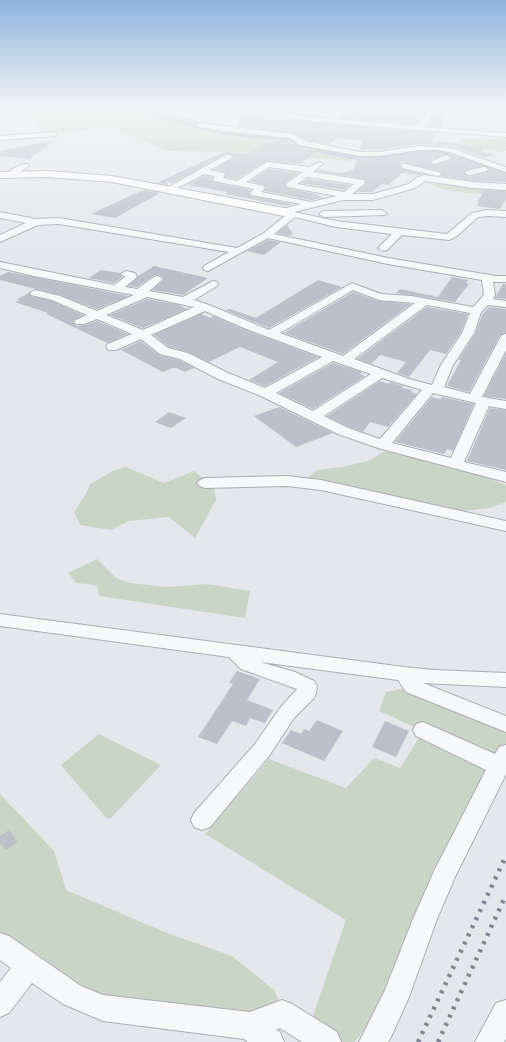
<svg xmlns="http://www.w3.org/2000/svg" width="506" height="1042" viewBox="0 0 506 1042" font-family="Arial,sans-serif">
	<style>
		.green { fill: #c9d6c5 }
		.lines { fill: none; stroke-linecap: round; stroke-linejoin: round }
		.river { fill: #9fb4cc; fill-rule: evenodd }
		.building { fill: #bbc0ca; fill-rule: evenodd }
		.street-casing { stroke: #a9aeb7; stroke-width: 2 }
		.secondary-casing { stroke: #a9aeb7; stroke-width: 2 }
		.street { fill: #f7f8fa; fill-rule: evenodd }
		.secondary { fill: #fff; fill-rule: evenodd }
		.rail { stroke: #7d8696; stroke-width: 4.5; stroke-dasharray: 3 6; stroke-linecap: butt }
	</style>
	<rect width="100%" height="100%" fill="#e4e7ec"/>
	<path class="green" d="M18,107H133L147,113L191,126L287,140L326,152L357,155L349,161L238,152L169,151L124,134L112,127L61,133L43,131L34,119Z
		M506,138V151L497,152L494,150C482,148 466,150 459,139Z
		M436,183L506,186V195C487,194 448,194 432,185Z
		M387,450L463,469L506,485V502L490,508L464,511L305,480L317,470L342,467L368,461Z
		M126,467L164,483L194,471L214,487L216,500L195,538L169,517L129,521L111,530L80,525L74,512L87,492L90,484L115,470Z
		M97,559L116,578L130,583L166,587L207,584L250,591L245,618L99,596L97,585L76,583L68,573Z
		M413,687L506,729V754L378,1015L354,1042H327L308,1030L346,920L205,834L269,759L346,788L374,758L400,768L423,731L379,711L386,692Z
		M99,734L161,765L111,818L107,819L61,765Z
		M0,794L54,851L66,890L167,933L232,956L274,990L282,1007L250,1026L100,1002L0,942Z"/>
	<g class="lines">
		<path class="river" d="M138,107H155L172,115L210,124L287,133L303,141L349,151L381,152L420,146H441L487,160L506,169V180L477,166L440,154H420L381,160L349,159L294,147L284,141C234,137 186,131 140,110Z"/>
	</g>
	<path class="building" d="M260,107H297L289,112Z
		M408,107H452L440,127L427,126L434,113L431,109L427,110L416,124L336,118L342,111L379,113L382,110L406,111Z
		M240,110L280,117L278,118L310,122L437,133L432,141L455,143L485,149L481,151L497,155L484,157L506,165L450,146L419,144L379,150H360L362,141L337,138L328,144L306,140L292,133L239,126Z
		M273,138L289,139L300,146L319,150L300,164L266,161L237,179L225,177L226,174L224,172L214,169L234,157L230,154H226L173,183L166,181L168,185L157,183L210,158H212L225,151L248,154Z
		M56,140L29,159L0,156V151Z
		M419,152L449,153L483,166L466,170L464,173L468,176L487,172L489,169L488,167L506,173V182L473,181L441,176L443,173L438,171L402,162L400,164L402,169L422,174L419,175L402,173L388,185L382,184L372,192H356L365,185L366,181L364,179L317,171L318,170L342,173L354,169L357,157L379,158ZM446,154L452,157L450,160L434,165L429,163V161Z
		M269,169L299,173L286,182L285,184L286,188L315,194L323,198L311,200L264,191L266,188L264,185L250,181Z
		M204,176L212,177V180L214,182L251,190L249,193L251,196L292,204L286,206L225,194L228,192L187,185Z
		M307,179L350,185L344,190L301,183Z
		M143,190L160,193L115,218L91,214Z
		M485,190L506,191V199L500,209L477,206L479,202H477Z
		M287,225L293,234L290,236L277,233Z
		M268,240L281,242L264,255L247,251Z
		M154,266L208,278L183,295L152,290L164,280V278L159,275L153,276L137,287L128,286L138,276Z
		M101,270L120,273L122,277L114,283L89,278Z
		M8,272L34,277L129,296L97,309L60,295L0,280V276Z
		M452,277L468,280L466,283L469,284L455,302L411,295L396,293L400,289L438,297Z
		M318,280L342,287L269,328L225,310L230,309L256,318Z
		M503,284H506V299L495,298Z
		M353,292L378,301L411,304L343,354L284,333Z
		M29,293L31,296L52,301L83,315L73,321L76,326L85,325L97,321L128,334L107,343L46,314L48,313L15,302L20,300L17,299Z
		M147,299L179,305L187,309L143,328L110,315Z
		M427,307L468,314L461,332L446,354L430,350L409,377L397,373L406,362L380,355L371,364L357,359Z
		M489,307L506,309V333L502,334L499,337L469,392L447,386L461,360H458L475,334L482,315Z
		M201,314L211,318L213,316L243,329L318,357L265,386L249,380L278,362L240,347L209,362L188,352L169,347L154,335Z
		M141,341L159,355L179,360L194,368L185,372L176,368H173L163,372L121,350Z
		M506,353V399L484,396Z
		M333,363L362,372L360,374L365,376L313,409L279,393Z
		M380,381L388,384L390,382L403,386L401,388L412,390L411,392L417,394L388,427L370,422L363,432L349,427L327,416Z
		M432,397L440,399L442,397L474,404L453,451L447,449L444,454L395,442Z
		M279,407L333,433L296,447L254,416Z
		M490,408L506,410V470L467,461Z
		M169,412L186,418L171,428L155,422Z
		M237,671L260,679L247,700L273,710L265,723L250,718L246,726L232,721L217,744L198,737L233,684L229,683Z
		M317,720L343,731L324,761L282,743L291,730L301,734L304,729L309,731Z
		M385,721L409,731L396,757L372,747Z
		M9,830L18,842L6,850L0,843V836Z"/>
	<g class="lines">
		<g class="street-casing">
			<path id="street" d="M231,107H249L310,117L417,126L428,111L430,110L433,112L424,127L506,133V137L310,121Z
				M198,123L292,134L305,141L360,152H379L419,146L450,148L506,167V172L449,152L437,150H419L379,156H360L300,145L290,138L232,132L198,127Z
				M53,132L57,134L56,136L0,140V136Z
				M226,155H229L233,157L210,170L224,173L225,175L223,178L237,181L267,162L309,167L319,162L323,164L313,172L364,180L365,182L364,184L352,194H373L409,184L416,178L424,175L473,182L506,184V190L473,188L425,181L415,188L373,200H343L294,212L336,221L447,234L472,213L488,210L506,211V217L488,216L478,217L457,236L449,240L402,235L387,250L383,251L378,248L392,234L336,227L295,217L274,234L388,258L496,276H506V282H493L495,295L493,299L506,301V307L488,305L481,312L474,333L453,365L444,387L470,394L500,338L502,335L506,334V350L482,397L506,401V409L489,406L464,462L506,472V482L378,448L338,434L261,396L218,379L180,359L160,354L141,339L116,350H108L106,347L108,344L132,334L97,319L84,324H76L74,322L76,320L87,315L52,300L31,295L30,293L35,290L60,296L97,311L134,295L34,276L0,268V262L114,285L125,277L121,274L126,271L135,273L137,277L125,287L137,289L154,277L158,276L163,279L149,291L183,297L213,281L217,282L218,284L217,286L194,300L209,305L269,330L352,283L381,294L411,296L473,307L484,295L482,280L388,264L268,238L208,271L204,270L203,268L204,266L229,252L59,224L38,225L0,242V235L26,223L0,218V212L36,219L59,218L237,248L264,233L286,215L279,212L282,209L301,204L251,195L250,193L254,189L214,181L213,179L215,176L204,174L172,191H166L165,189ZM269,167L303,172L287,183L286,185L287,187L337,196L311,202L261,192L265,188L264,186L246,182ZM307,177L354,184L344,192L297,184ZM353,290L379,300L415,303L343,356L280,333ZM147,297L194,307L143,330L106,315ZM427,305L470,313L462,333L441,365L432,385L409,379L354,359ZM205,311L244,328L322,357L265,388L228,373L188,353L168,348L151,335ZM333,361L371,374L313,411L276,393ZM382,378L422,390L380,439L348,428L324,416ZM433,393L476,403L451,458L392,443Z
				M447,155L451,157L450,159L434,164L430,162Z
				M22,164H28L29,166L18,173L17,177H11L10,175L11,170Z
				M402,164H405L438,172L442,174L438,176L402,168Z
				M484,167L488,169L487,171L469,175L465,173L466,171Z
				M382,210L387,213L385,215L324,217L319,214L324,211Z
				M287,476L321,480L506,521V531L321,490L287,486L205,488L200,486L197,483L200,480L205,478Z
				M0,614L404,667L434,670L506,673V687L423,683L506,716V732L406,692L398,680L260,662L295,672L314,681L317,686L316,694L313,699L294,718L269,756L210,827L202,830L194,827L191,820L194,813L255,744L280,708L297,689L241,669L229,657L0,626Z
				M423,722L495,754L499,747L506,745V774L455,877L437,919L409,997L391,1037L388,1042H359L385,990L413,919L435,869L486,770L416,736L413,730L416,724Z
				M0,933L9,936L81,986L103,995L250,1012L282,1000L292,1004L337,1032L341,1042H302L280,1028L276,1030L280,1032L284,1042H248L244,1039L103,1021L63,1004L32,983L9,1013L0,1017V982L11,968L0,960Z
				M506,1000V1039L504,1042H475L496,1003Z"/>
		</g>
		<g class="secondary-casing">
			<path id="secondary" d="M48,171L112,176L284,208L288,209L290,212L288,215L284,216L112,182L48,177L0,178V172Z"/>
		</g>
		<use href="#street" class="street"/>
		<use href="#secondary" class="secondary"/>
		<path class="rail" d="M418,1042L506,856
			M438,1042L506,895"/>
	</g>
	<linearGradient id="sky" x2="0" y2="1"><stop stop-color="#8bb4dd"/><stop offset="0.42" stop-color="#f3f4f6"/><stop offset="1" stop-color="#f3f4f6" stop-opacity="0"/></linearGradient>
	<rect width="506" height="253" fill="url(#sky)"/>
</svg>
